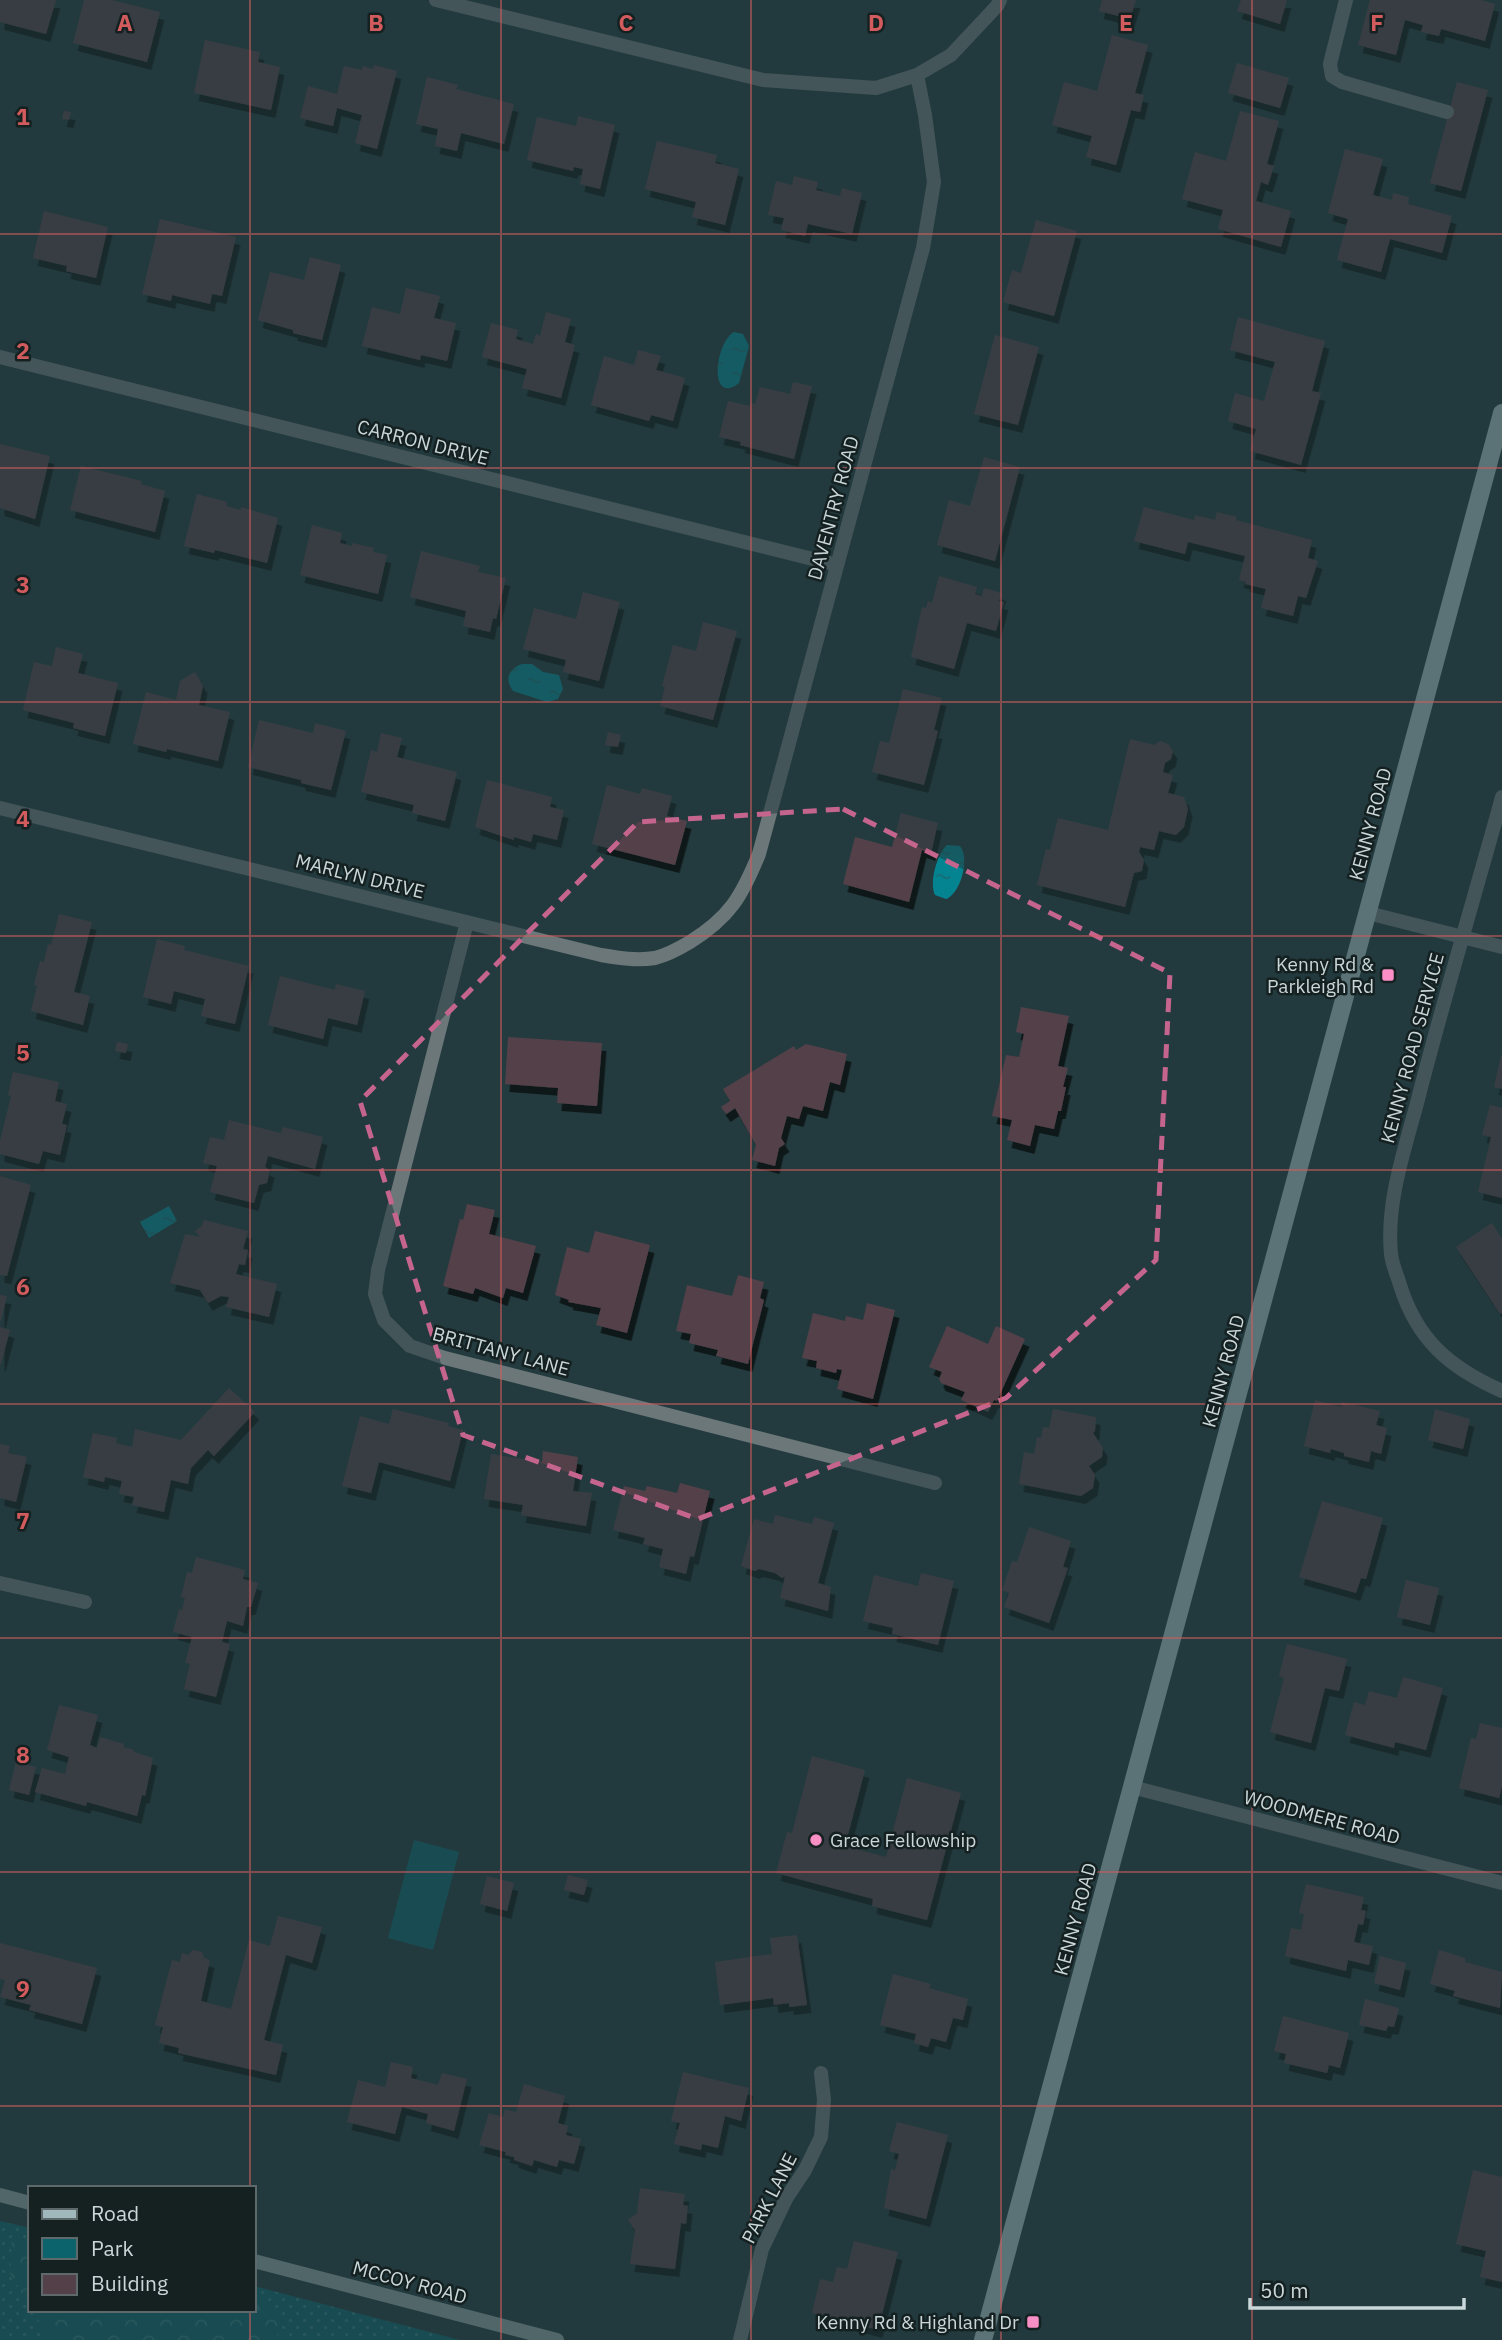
<svg xmlns="http://www.w3.org/2000/svg" width="1502" height="2340" viewBox="0 0 1502 2340" font-family="'IBM Plex Sans',sans-serif">
	<style>
		.green { fill: url(#green-dots) }
		.forest { fill: url(#forest-crowns) }
		.pitch { fill: #0d636c }
		.water { fill: url(#water-ripples) }
		.building { fill: #534049; filter: url(#shadow) }
		.lines { fill: none; stroke-linecap: round; stroke-linejoin: round }
		.minor { stroke: #6c7779; stroke-width: 14 }
		.secondary { stroke: #8a9c9e; stroke-width: 14 }
		.primary { stroke: #a0b7bb; stroke-width: 18 }
		.marked { fill: none; stroke: #c5648d; stroke-width: 5; stroke-dasharray: 14 9; stroke-linejoin: round }
		.grid { fill: none; stroke: #d25c5d; stroke-width: 2; stroke-opacity: 0.55 }
		.poi-dot { fill: #fa8fc6; stroke: #152021; stroke-width: 2.5 }
		.labels { text-anchor: middle; stroke-width: 5; stroke-linejoin: round; paint-order: stroke }
		.street-label { font-size: 19px; fill: #c9d7d9; stroke: #152021 }
		.poi-label { font-size: 19px; fill: #c9d7d9; stroke: #152021; text-anchor: end }
		.grid-label { font-size: 23px; text-anchor: middle; font-weight: bold; fill: #d25c5d; stroke: #152021; stroke-width: 5; stroke-linejoin: round; paint-order: stroke }
	</style>
	<defs>
		<pattern id="green-dots" width="8" height="8" patternUnits="userSpaceOnUse" patternTransform="scale(1.75)"><rect width="8" height="8" fill="#0d636c"/><path d="M2 2h.1M6 6h.1" fill="none" stroke="#2f7980" stroke-width="1.8" stroke-linecap="round"/></pattern>
		<pattern id="forest-crowns" width="20" height="18" patternUnits="userSpaceOnUse" patternTransform="scale(1.75)"><rect width="20" height="18" fill="#0d636c"/><path d="M2 6a3 3 0 1 1 6 0M12 15a3 3 0 1 1 6 0" fill="none" stroke="#2f7980"/></pattern>
		<pattern id="water-ripples" width="26" height="14" patternUnits="userSpaceOnUse" patternTransform="scale(1.75)"><rect width="26" height="14" fill="#048491"/><path d="M2 4q2-2 4 0t4 0M15 11q2-2 4 0t4 0" fill="none" stroke="#186c75"/></pattern>
		<filter id="shadow"><feDropShadow dx="4.5" dy="8" stdDeviation="0" flood-color="#0009"/></filter>
	</defs>
	<rect width="100%" height="100%" fill="#233b3e"/>
	<path class="green" d="M0,2221L30,2228V2310H254V2286L460,2340H0Z"/>
	<path class="forest" d="M12,2237L30,2242V2307L10,2274Z
		M254,2302L283,2310L276,2340H50L32,2310H254Z"/>
	<path class="pitch" d="M414,1840L459,1852L433,1950L388,1938Z"/>
	<path class="water" d="M734,332L743,334L749,346L739,383C708,407 715,342 734,332Z
		M522,664H532L543,672L559,675L563,689L558,699L547,702L513,691C504,679 509,669 522,664Z
		M947,845L960,846C970,858 961,893 946,899L935,895C929,883 937,854 947,845Z
		M169,1206L177,1221L149,1238L140,1222Z"/>
	<path class="building" d="M0,0H56L46,34L0,22Z
		M84,0H112L160,12L147,62L73,43Z
		M1102,0H1136L1130,19L1099,11Z
		M1241,0H1287L1280,24L1237,11Z
		M1370,0H1481L1495,4L1485,41L1441,29L1439,36L1421,32L1423,25L1405,20L1396,55L1358,45Z
		M1112,35L1148,45L1135,93L1144,95L1140,112L1131,110L1116,165L1086,157L1092,136L1052,125L1064,82L1097,91Z
		M205,40L260,52L258,62L280,67L271,110L194,93Z
		M1237,63L1289,78L1280,108L1228,93Z
		M374,65L397,71L377,149L355,143L362,115L337,108L333,126L300,118L308,86L337,94L344,66L362,70L363,66L373,69Z
		M427,77L458,85L456,89L514,104L504,144L461,133L457,151L435,146L438,129L416,124Z
		M1457,82L1488,90L1461,191L1430,183Z
		M64,111L71,112L69,120L62,119Z
		M1240,111L1279,121L1267,164L1274,166L1268,185L1261,182L1256,201L1291,211L1281,247L1218,229L1223,210L1182,199L1195,152L1226,161Z
		M578,116L615,125L600,189L580,184L583,169L574,167L573,171L527,160L537,117L576,126Z
		M657,141L717,155L715,163L739,169L725,225L692,217L696,202L645,189Z
		M1345,149L1383,159L1373,195L1392,200L1393,193L1409,197L1408,204L1452,216L1442,253L1390,239L1381,272L1337,260L1348,219L1328,213Z
		M794,176L818,182L816,190L840,196L842,188L862,193L852,234L808,224L805,236L781,230L784,218L768,215L776,181L792,185Z
		M44,211L108,227L96,278L66,271L67,266L33,258Z
		M160,219L236,237L222,296L212,294L210,304L172,295L171,301L142,294Z
		M1036,220L1077,231L1054,316L1003,302L1012,270L1021,273Z
		M310,257L341,265L322,340L293,333V330L258,320L270,272L304,280Z
		M406,288L440,296L434,318L456,323L447,361L421,355L420,360L362,346L372,307L400,314Z
		M546,312L571,319L565,342L575,345L561,398L522,388L527,369L482,357L491,323L518,330L516,339L533,344L536,334L540,336Z
		M1238,317L1325,341L1312,391L1321,393L1301,465L1250,451L1256,429L1228,421L1235,393L1264,401L1275,362L1230,350Z
		M995,335L1039,347L1018,425L974,414Z
		M638,350L661,356L656,370L685,378L673,421L651,415L649,421L591,405L604,356L634,365Z
		M793,382L812,386L794,459L740,445L741,442L719,437L728,401L750,406L751,403L755,404L760,387L790,394Z
		M0,444L50,456L35,519L0,508Z
		M984,457L1020,467L995,561L937,545L949,500L970,506Z
		M81,466L142,481L141,484L165,491L155,532L70,510Z
		M197,494L227,502L226,506L241,510V507L278,518L267,563L215,550L214,553L184,546Z
		M1144,507L1194,520L1195,515L1215,520L1217,512L1237,517L1236,520L1312,540L1308,558L1318,561L1306,598L1298,596L1293,616L1261,608L1266,589L1245,584L1246,582L1239,580L1245,556L1188,542L1185,554L1134,541Z
		M312,525L342,533L340,543L352,546V543L374,548L373,552L387,555L378,594L300,575Z
		M421,551L480,566L478,572L506,578L496,619L493,618L490,632L463,626L466,611L410,597Z
		M939,576L977,587L975,594L982,596L984,588L1002,593L999,601L1004,602L996,631L967,623L954,669L911,657L922,607L926,608L928,601L932,603Z
		M583,592L620,602L599,681L563,672L566,660L523,649L534,608L576,619Z
		M703,622L737,631L713,720L660,706L665,687L662,686L673,645L696,651Z
		M56,647L83,654L78,673L118,683L105,736L73,728L74,723L23,710L34,662L52,666Z
		M195,672L203,686L199,705L230,712L218,761L167,749L166,752L133,744L146,692L176,700L180,681Z
		M903,689L942,698L934,730L938,731L924,785L872,772L880,741L889,743Z
		M259,720L313,733L315,723L346,731L331,790L301,783V780L248,767Z
		M608,732L621,735L618,747L605,745Z
		M381,733L402,738L397,757L457,772L445,821L412,813L414,805L361,792L371,750L377,752Z
		M1130,739L1154,745L1160,741L1168,744L1173,751L1171,759L1165,763L1163,772L1173,775L1168,793L1184,797L1188,809L1184,827L1176,835L1159,831L1154,850L1140,847L1139,852L1144,860L1142,871L1134,873L1125,907L1037,885L1046,849L1050,850L1058,818L1108,830Z
		M487,780L552,797L550,807L564,810L557,840L533,834L531,842L514,837V840L475,827Z
		M607,785L640,794L642,788L672,796L667,816L687,821L675,865L592,844Z
		M901,813L938,823L931,853L922,850L909,902L843,884L855,837L892,847Z
		M59,914L92,922L74,992L90,996L83,1025L31,1011L37,986L34,985L40,961L44,962L48,944L51,945Z
		M157,939L185,946L184,950L249,966L235,1024L201,1016L205,999L174,991L171,1004L143,997Z
		M280,976L335,990L336,984L365,991L357,1025L328,1018L323,1039L268,1025Z
		M1021,1007L1069,1016L1058,1066L1068,1068L1063,1087H1066L1061,1111H1058L1054,1129L1035,1125L1030,1146L1007,1140L1012,1120L992,1116L1006,1055L1019,1057L1024,1034L1016,1032Z
		M508,1037L602,1043L597,1106L557,1103L558,1088L505,1084Z
		M117,1042L128,1044L126,1053L115,1051Z
		M806,1044L847,1054L840,1085L830,1082L823,1111L803,1106L799,1119L787,1116L781,1138L785,1144L779,1148L775,1166L752,1160L756,1145L735,1108L726,1114L721,1107L730,1101L723,1089L794,1046L796,1050Z
		M1501,1055H1502V1089L1494,1087Z
		M13,1072L59,1082L55,1101L67,1104L62,1124L67,1125L60,1155L43,1151L39,1164L0,1154V1141L11,1096L8,1095Z
		M1490,1105L1502,1108V1198L1478,1192L1491,1137L1482,1135Z
		M229,1120L281,1133L283,1127L323,1137L315,1169L268,1156L265,1167L270,1170L267,1183L259,1185L254,1203L210,1192L217,1166L203,1163L210,1137L224,1140Z
		M0,1176L31,1185L7,1276L0,1275Z
		M467,1204L495,1210L489,1234L536,1246L523,1293L506,1288L503,1298L475,1288L473,1294L443,1286L460,1219L463,1220Z
		M204,1220L248,1231L243,1249L248,1250L245,1265L239,1264L236,1274L277,1284L269,1317L226,1307L229,1297L221,1296L208,1303L200,1290L170,1283L185,1234L200,1237L195,1231L202,1226Z
		M1492,1223L1502,1239V1313L1500,1314L1456,1247Z
		M595,1231L650,1245L627,1333L596,1325L601,1308L568,1302L569,1300L555,1295L567,1247L589,1253Z
		M738,1275L764,1282L760,1298L764,1300L748,1364L716,1356L718,1350L689,1343L691,1334L676,1331L687,1285L732,1296Z
		M0,1295L7,1296L1,1321L0,1320Z
		M867,1303L895,1310L873,1399L837,1389L842,1370L837,1369L836,1373L816,1368L817,1361L802,1358L813,1313L845,1321L846,1316L863,1320Z
		M947,1326L988,1344L996,1326L1025,1339L997,1401L994,1400L988,1412L961,1400L965,1392L941,1383L939,1379L942,1372L929,1367Z
		M0,1327L10,1330L1,1364H0Z
		M229,1388L255,1412L214,1456L208,1450L191,1468L188,1484L171,1480L164,1512L132,1505L134,1497L119,1494L122,1481L105,1477L104,1482L83,1477L93,1433L117,1438L116,1443L132,1447L135,1429L181,1440Z
		M1315,1400L1341,1407L1342,1402L1380,1411L1376,1425L1387,1428L1381,1454L1371,1451L1369,1462L1344,1456V1453L1331,1449L1330,1453L1304,1446Z
		M393,1409L449,1423L448,1426L463,1430L450,1481L379,1462L371,1493L342,1486L360,1416L389,1424Z
		M1053,1409L1096,1417L1095,1431L1093,1433L1103,1448L1102,1457L1089,1466L1095,1475L1093,1488L1081,1496L1019,1484L1024,1452L1034,1454L1037,1437L1041,1438L1043,1427L1049,1428Z
		M1435,1409L1470,1419L1463,1449L1428,1440Z
		M0,1444L10,1446L8,1453L27,1457L16,1502L0,1498Z
		M543,1451L578,1457L573,1491L592,1493L586,1526L521,1515L523,1505L484,1499L491,1454L542,1462Z
		M680,1483L710,1491L694,1557L690,1556L686,1574L659,1567L663,1549L643,1544L645,1538L613,1530L624,1486L645,1491L647,1486L677,1493Z
		M1322,1501L1383,1518L1366,1579L1361,1578L1356,1593L1299,1577Z
		M775,1515L812,1524L814,1517L834,1523L818,1583L831,1587L828,1611L780,1598L785,1576L782,1578L775,1573L759,1569L755,1571L741,1566L754,1519L773,1524Z
		M1029,1527L1071,1541L1063,1567L1068,1568L1049,1623L1004,1607L1009,1593L1002,1590L1012,1561L1017,1562Z
		M196,1557L245,1570L243,1579L258,1583L251,1607H247L243,1626L227,1621L222,1642L230,1644L216,1697L184,1689L190,1664L185,1663L192,1637L173,1632L179,1609L182,1610L185,1598L181,1597L187,1572L192,1573Z
		M921,1573L954,1581L938,1645L892,1634L893,1628L863,1621L874,1575L918,1586Z
		M1406,1580L1439,1588L1430,1625L1397,1617Z
		M1287,1644L1347,1659L1339,1691L1325,1688L1311,1743L1270,1732L1284,1678L1279,1676Z
		M1403,1677L1443,1688L1426,1750L1395,1742L1394,1748L1345,1735L1354,1702L1365,1705L1369,1691L1397,1698Z
		M59,1705L98,1715L90,1745L97,1748L100,1737L124,1744L123,1747L134,1750V1752L153,1758L145,1796L142,1795L137,1816L87,1802L86,1806L35,1792L42,1768L65,1774L69,1757L47,1750Z
		M1480,1723L1502,1728V1786L1499,1798L1459,1788L1471,1738L1476,1739Z
		M812,1756L865,1770L845,1846L886,1857L907,1778L961,1793L927,1920L872,1906L873,1899L776,1873L787,1832L792,1833Z
		M16,1762L36,1767L29,1795L9,1790Z
		M568,1875L588,1880L584,1895L564,1890Z
		M487,1876L514,1883L507,1911L480,1904Z
		M1306,1884L1364,1897L1361,1910L1366,1911L1363,1925L1358,1924L1354,1942L1373,1946L1369,1965L1348,1960L1346,1971L1285,1956L1291,1928L1301,1930L1304,1914L1299,1913Z
		M278,1916L322,1927L312,1963L286,1955L264,2040L283,2045L276,2075L178,2053L179,2048L159,2043L163,2027L155,2025L172,1960L180,1962L182,1953L188,1955L193,1950L202,1952L204,1958L210,1960L201,2001L231,2009L249,1940L270,1946Z
		M797,1935L807,2005L789,2007V2003L774,2005L773,1998L720,2005L715,1962L772,1954L770,1938Z
		M0,1943L97,1968L82,2024L29,2010L31,2005L0,1997L5,1980L0,1979Z
		M1439,1950L1465,1958V1962L1502,1972L1500,2008L1453,1996L1455,1991L1430,1984Z
		M1380,1956L1406,1963L1400,1990L1374,1983Z
		M893,1974L931,1984L929,1988L968,1999L963,2020L953,2018L946,2042L931,2038L928,2047L914,2043L916,2034L880,2025Z
		M1365,1999L1399,2008L1394,2027L1388,2026L1386,2031L1359,2025Z
		M1283,2016L1349,2033L1340,2068L1329,2065L1327,2073L1284,2063L1286,2054L1274,2051Z
		M391,2062L413,2067L411,2078L438,2085L442,2073L467,2079L454,2131L426,2123L428,2114L402,2107L395,2134L347,2122L358,2080L385,2087Z
		M683,2072L749,2088L741,2121L725,2116L718,2148L702,2144L701,2150L674,2144L680,2123L671,2121Z
		M524,2084L565,2096L558,2123L568,2126L566,2135L581,2139L574,2164L559,2160L557,2167L534,2160L532,2166L514,2160V2157L505,2155L506,2152L479,2145L489,2113L503,2117L505,2109L516,2112Z
		M897,2122L948,2135L926,2219L884,2208L891,2169L895,2170L899,2154L889,2151Z
		M1473,2170L1502,2177V2282L1480,2277L1486,2251L1456,2244Z
		M640,2188L685,2194L683,2205L688,2206L686,2224L681,2223L675,2269L630,2264L635,2230L628,2220L637,2213Z
		M854,2241L898,2252L878,2330L812,2313L820,2279L833,2282L837,2267L847,2269Z"/>
	<g class="lines">
		<path class="minor" d="M436,0L763,80L876,88L917,75L951,55L997,6L1000,0
			M1346,0L1330,64L1332,76L1342,82L1447,112
			M0,357L837,565
			M1502,797C1474,899 1443,1001 1417,1103C1404,1152 1386,1203 1391,1254C1392,1264 1397,1275 1400,1285C1417,1340 1450,1368 1502,1391
			M0,808L601,955C619,958 637,961 655,958C667,955 680,948 690,942C730,917 742,896 759,854L923,248L934,182L925,115L917,75
			M1368,913L1502,947
			M467,922L378,1270L375,1294L384,1320L410,1346L445,1358L935,1483
			M0,1583L85,1602
			M1132,1787L1502,1883
			M740,2340L762,2249L787,2197L805,2170L821,2137L824,2100L821,2073"/>
		<path class="secondary" d="M0,2195L30,2203
			M254,2261L557,2340"/>
		<path class="primary" d="M983,2340L1502,413"/>
	</g>
	<path d="M0 0H1502V2340H0ZM843,809L1170,973L1156,1260L1006,1398L698,1519L463,1435L360,1101L638,822Z" fill="#233b3e" fill-opacity=".55" fill-rule="evenodd"/>
	<path class="marked" d="M843,809L1170,973L1156,1260L1006,1398L698,1519L463,1435L360,1101L638,822Z"/>
	<path class="grid" d="M250,0V2188M501,0V2340M751,0V2340M1001,0V2340M1252,0V2340M0,234H1502M0,468H1502M0,702H1502M0,936H1502M0,1170H1502M0,1404H1502M0,1638H1502M0,1872H1502M0,2106H1502M250,2310V2340"/>
	<g class="poi-dot">
		<rect x="1381" y="968" width="14" height="14" rx="3.5"/>
		<circle cx="816" cy="1840" r="7"/>
		<rect x="1026" y="2315" width="14" height="14" rx="3.5"/>
	</g>
	<g class="labels">
		<g class="street-label">
			<text transform="translate(423 442) rotate(14)" y="7">CARRON DRIVE</text>
			<text transform="translate(833 508) rotate(-75)" y="7">DAVENTRY ROAD</text>
			<text transform="translate(1370 824) rotate(-75)" y="7">KENNY ROAD</text>
			<text transform="translate(360 876) rotate(14)" y="7">MARLYN DRIVE</text>
			<text transform="translate(1412 1048) rotate(-75)" y="7">KENNY ROAD SERVICE</text>
			<text transform="translate(501 1351) rotate(15)" y="7">BRITTANY LANE</text>
			<text transform="translate(1223 1371) rotate(-75)" y="7">KENNY ROAD</text>
			<text transform="translate(1322 1817) rotate(15)" y="7">WOODMERE ROAD</text>
			<text transform="translate(1075 1919) rotate(-75)" y="7">KENNY ROAD</text>
			<text transform="translate(769 2198) rotate(-63)" y="7">PARK LANE</text>
			<text transform="translate(410 2282) rotate(15)" y="7">MCCOY ROAD</text>
		</g>
		<g class="poi-label">
			<text x="1374" y="971">Kenny Rd &amp;<tspan x="1374" dy="22">Parkleigh Rd</tspan></text>
			<text x="830" y="1847" text-anchor="start">Grace Fellowship</text>
			<text x="1019" y="2329">Kenny Rd &amp; Highland Dr</text>
		</g>
	</g>
	<g class="grid-label">
		<text x="125" y="31">A</text>
		<text x="376" y="31">B</text>
		<text x="626" y="31">C</text>
		<text x="876" y="31">D</text>
		<text x="1126" y="31">E</text>
		<text x="1377" y="31">F</text>
		<text x="23" y="125">1</text>
		<text x="23" y="359">2</text>
		<text x="23" y="593">3</text>
		<text x="23" y="827">4</text>
		<text x="23" y="1061">5</text>
		<text x="23" y="1295">6</text>
		<text x="23" y="1529">7</text>
		<text x="23" y="1763">8</text>
		<text x="23" y="1997">9</text>
	</g>
	<rect x="28" y="2186" width="228" height="126" fill="#152021" stroke="#5d696b" stroke-width="2"/>
	<rect x="42" y="2209" width="35" height="10" fill="#a0b7bb" stroke="#5d696b" stroke-width="2"/>
	<text x="91" y="2221" font-size="21" fill="#c9d7d9">Road</text>
	<rect x="42" y="2238" width="35" height="21" fill="#0d636c" stroke="#5d696b" stroke-width="2"/>
	<text x="91" y="2256" font-size="21" fill="#c9d7d9">Park</text>
	<rect x="42" y="2274" width="35" height="21" fill="#534049" stroke="#5d696b" stroke-width="2"/>
	<text x="91" y="2291" font-size="21" fill="#c9d7d9">Building</text>
	<path d="M1250 2298v10h214v-10" fill="none" stroke="#c9d7d9" stroke-width="3.5"/>
	<text x="1260" y="2298" font-size="21" fill="#c9d7d9" stroke="#152021" stroke-width="5" paint-order="stroke">50 m</text>
</svg>
